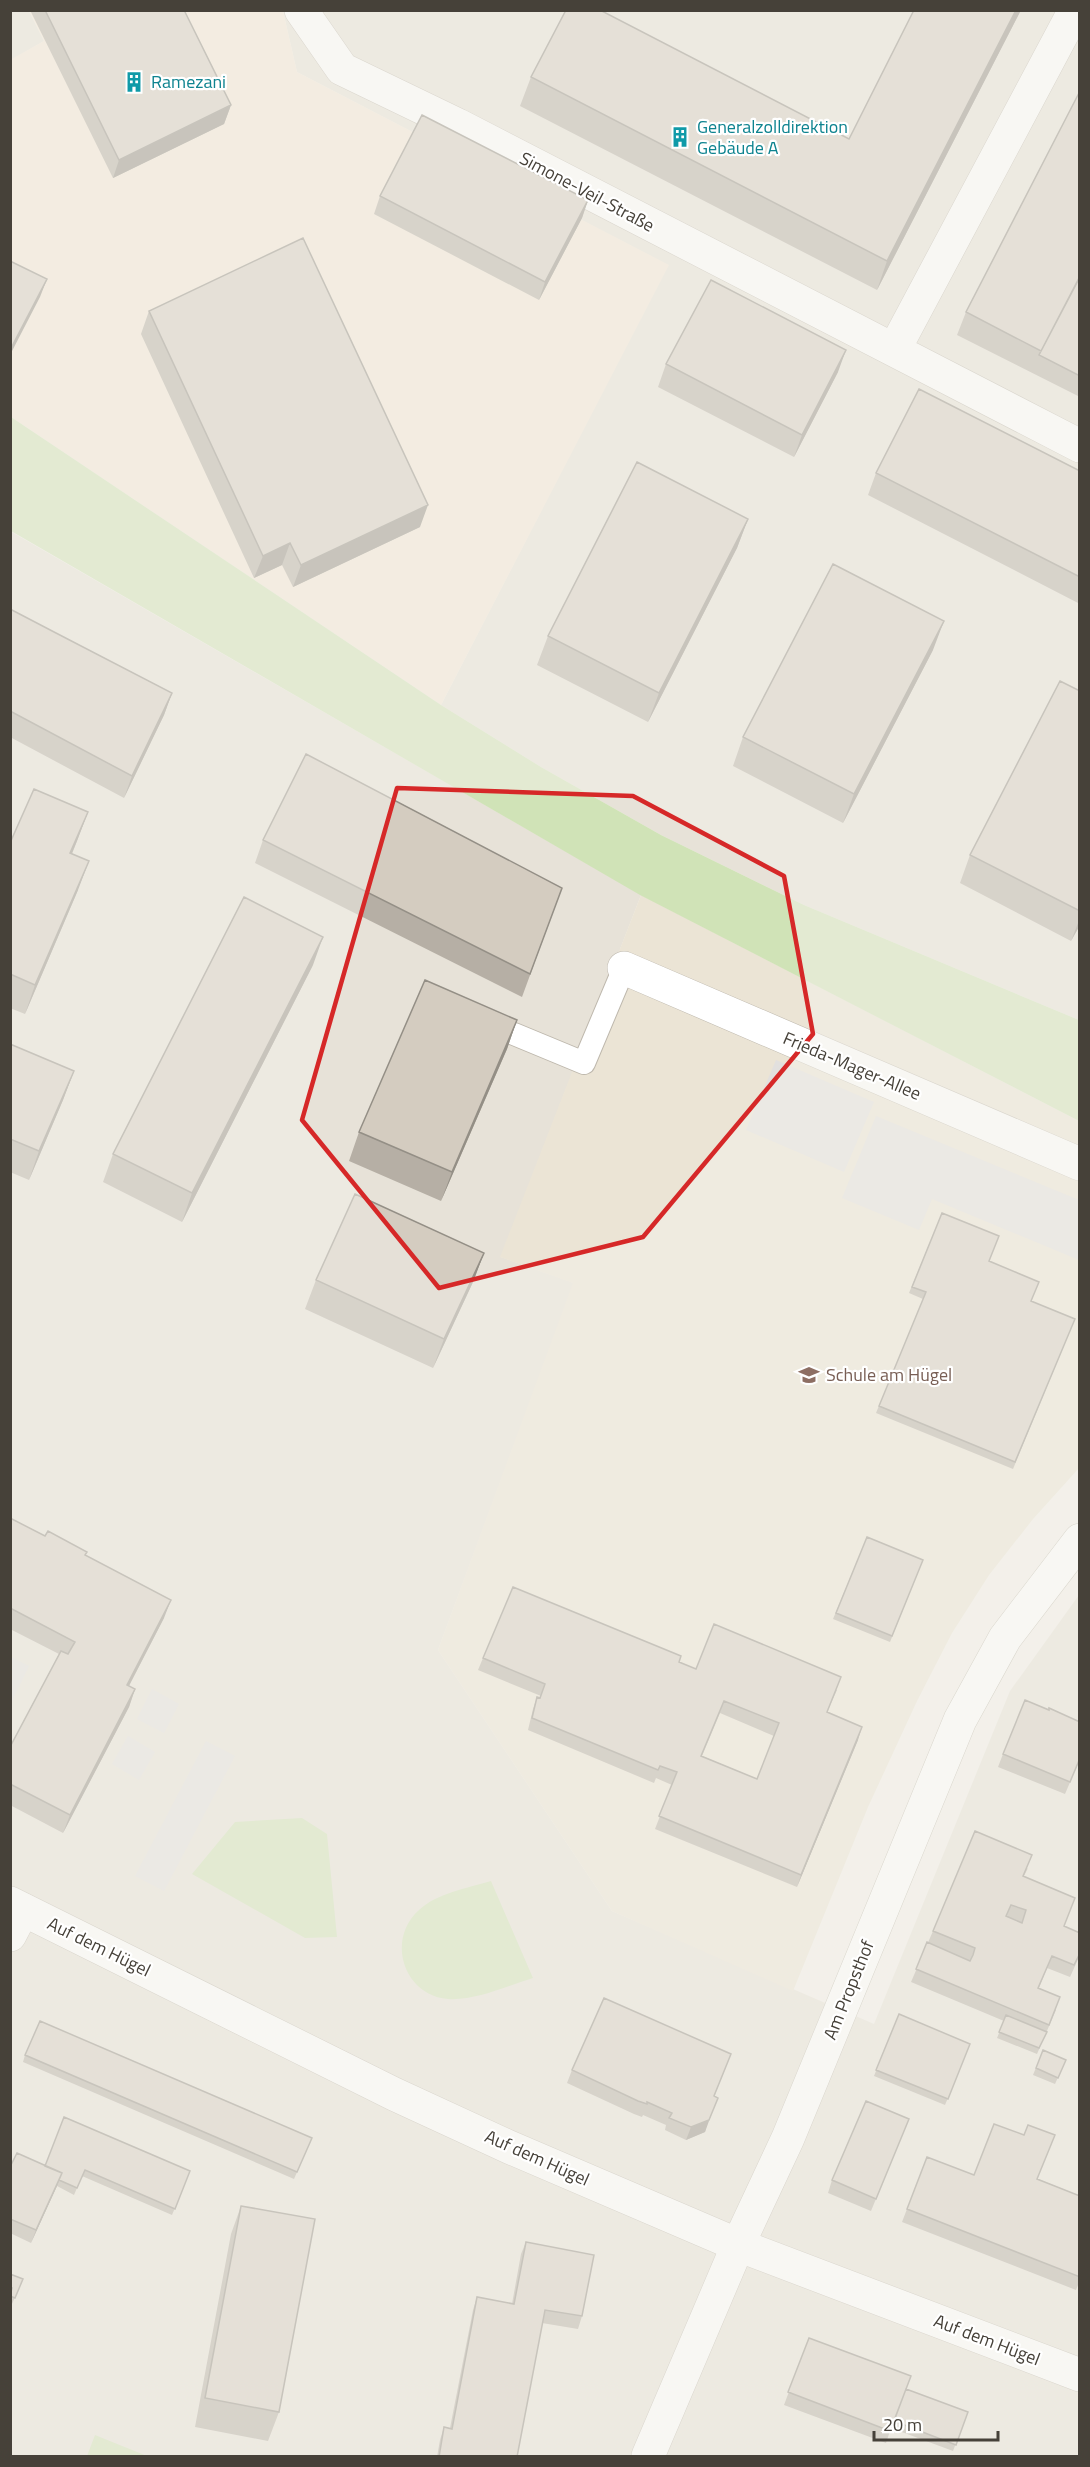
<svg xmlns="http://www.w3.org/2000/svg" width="1090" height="2467" viewBox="0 0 1090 2467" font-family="'Titillium Web',sans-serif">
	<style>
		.residential { fill: #e7e2d8 }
		.commercial { fill: #f3e7d7 }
		.education { fill: #ebe4d5 }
		.green { fill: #d0e3b7 }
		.parking { fill: #e2e0de }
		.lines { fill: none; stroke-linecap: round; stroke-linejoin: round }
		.service-casing { stroke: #beb8ad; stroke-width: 24 }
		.minor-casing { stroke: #beb8ad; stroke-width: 34 }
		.tertiary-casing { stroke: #beb8ad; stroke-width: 34 }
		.service { stroke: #fff; stroke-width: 22 }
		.minor { stroke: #fff; stroke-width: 33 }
		.tertiary { stroke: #fff; stroke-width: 33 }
		.wall { fill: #b6afa5; fill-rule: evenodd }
		.shaded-wall { fill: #948f86 }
		.building { fill: #d4ccc0; stroke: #948f86; stroke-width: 1.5; fill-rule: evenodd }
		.marked { fill: none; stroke: #d62828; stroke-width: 4.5; stroke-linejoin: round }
		.labels { text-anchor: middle; stroke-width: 4.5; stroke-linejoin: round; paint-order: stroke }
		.culture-label { font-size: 18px; fill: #0d838f; stroke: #fff; text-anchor: start }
		.street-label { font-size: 18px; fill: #464139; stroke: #fff }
		.education-label { font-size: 18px; fill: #785e54; stroke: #fff; text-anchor: start }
	</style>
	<rect width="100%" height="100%" fill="#f3f0ea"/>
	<path class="residential" d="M11,11H29L44,41L11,60Z
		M283,11H1079V1020L804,905L661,835L541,767L441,705L668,265L297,72Z
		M10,531L641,895L501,1257L574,1283L438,1650L612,1911L874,2024L1010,1691L1079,1595V2456H11Z"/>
	<path class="commercial" d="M29,11H283L297,72L669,265L441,705L11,417L10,60L44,41Z"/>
	<path class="education" d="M641,895L1079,1121V1468L1033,1519L989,1575L952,1633L917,1701L868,1807L793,1991L612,1911L438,1650L573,1283L500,1257Z"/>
	<path class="green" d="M11,417L441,705L541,767L661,835L804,905L1079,1020V1121L640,895L11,531Z
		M302,1818L327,1834L337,1937L305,1938L192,1874L235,1822Z
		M491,1881L533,1978C507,1986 475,2001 448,1999C403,1995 386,1939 419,1910C437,1893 468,1888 491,1881Z
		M95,2435L147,2456H87Z"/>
	<path class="parking" d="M776,1060L874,1102L844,1172L746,1130Z
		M876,1116L1079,1200V1260L932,1199L919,1230L842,1198Z
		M11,1657L29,1666L11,1703Z
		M152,1689L179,1704L164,1733L137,1719Z
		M128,1736L155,1752L139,1780L112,1764Z
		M206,1741L235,1756L164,1891L135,1876Z"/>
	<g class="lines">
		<g class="service-casing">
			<path id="service" d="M514,1034L584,1063L624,968"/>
		</g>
		<g class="minor-casing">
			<path id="minor" d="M301,10L342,69L458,125L1080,446
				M894,350L1075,10
				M624,968L1080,1164
				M10,1935L23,1910
				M648,2456L738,2245"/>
		</g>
		<g class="tertiary-casing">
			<path id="tertiary" d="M10,1903L394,2094L509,2147L738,2245L1080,2375
				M738,2245L788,2138L960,1720L1005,1638L1080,1540"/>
		</g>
		<use href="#service" class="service"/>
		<use href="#minor" class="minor"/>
		<use href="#tertiary" class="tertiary"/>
	</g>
	<path class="wall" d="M30,10H184L231,105L224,124L113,178Z
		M1021,10L877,290L520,106L531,77L849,139Z
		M1080,91V397L957,335L966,312Z
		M380,196L588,200L582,218L539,300L374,214Z
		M149,311L420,527L293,587L282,565L254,578L141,334Z
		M666,364L838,372L794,457L658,387Z
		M1080,471V604L868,495L876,473Z
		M748,519L737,548L648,722L537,665L548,636Z
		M10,609L56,633L172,693L164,715L124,798L10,737Z
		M933,650L843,823L733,766L743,737Z
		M1080,691V925L1071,941L960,883L970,855Z
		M88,812L72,854L78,890L25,1014L10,1008V843Z
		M263,840L562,888L522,997L255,863Z
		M313,965L182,1222L103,1182L113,1154Z
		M517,1020L507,1049L441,1201L349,1161L359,1132Z
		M10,1044L74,1071L63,1100L29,1180L10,1172Z
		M942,1213L990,1261L1031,1301L1075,1319L1013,1469L876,1413L923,1299L909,1293Z
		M484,1253L473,1282L433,1368L305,1309L316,1280Z
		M10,1518L85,1556L164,1618L129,1686L135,1689L129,1707L63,1833L10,1805V1747L59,1654L10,1629Z
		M867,1537L923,1560L890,1642L833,1619Z
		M483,1658L679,1662L696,1669L837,1690L827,1712L858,1740L797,1887L655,1829L672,1785L656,1778L654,1783L528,1730L533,1709L537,1697L540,1698L541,1696L478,1670ZM720,1713L774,1736L757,1779L702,1756Z
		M1080,1722V1759L1065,1794L998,1767L1003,1754Z
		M1028,1868L1024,1876L1064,1927L1080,1933V1955L1070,1977L1047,1968L1039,1988L1056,2010L1037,2054L997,2038L1004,2021L911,1982L933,1931Z
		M899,2014L970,2044L945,2105L874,2076Z
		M1043,2050L1063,2066L1055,2084L1033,2075Z
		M25,2055L312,2138L294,2179L23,2062Z
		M726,2067L714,2096L705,2132L686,2140L665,2130L666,2125L643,2115L642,2117L634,2114L567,2083L572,2070Z
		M909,2119L871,2211L828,2193L832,2180Z
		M1024,2135L1038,2179L1080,2196V2280L1076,2290L902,2222L927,2157L974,2175Z
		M45,2166L190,2171L172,2215L82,2176L74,2195L57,2186L31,2243L10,2233V2167Z
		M241,2206L279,2412L268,2441L195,2427L231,2234Z
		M526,2242L582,2316L578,2329L542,2323L517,2457H437L440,2440L444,2427L450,2428L473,2310L477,2297L512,2304L521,2254Z
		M10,2274L23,2279L12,2304H10Z
		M809,2338L898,2411L968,2412L953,2451L891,2428L886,2443L784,2405Z"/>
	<path class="shaded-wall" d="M1016,10H1021L877,290L887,261Z
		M231,105L224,124L113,178L119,160Z
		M588,200L582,218L539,300L545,282Z
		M47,279L40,297L10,355V350Z
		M846,350L838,372L794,457L802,435Z
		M428,505L420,527L293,587L301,565Z
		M748,519L737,548L648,722L659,693Z
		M290,543L282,565L254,578L263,556Z
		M944,621L933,650L843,823L854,794Z
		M172,693L164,715L124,798L132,776Z
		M88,812L77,841L60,882L70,853Z
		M89,861L78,890L25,1014L35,985Z
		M1080,918V925L1071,941Z
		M323,937L313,965L182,1222L192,1193Z
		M517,1020L507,1049L441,1201L452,1172Z
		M74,1071L63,1100L29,1180L39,1151Z
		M484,1253L473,1282L433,1368L444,1339Z
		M171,1600L164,1618L120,1703L127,1685Z
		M135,1689L129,1707L63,1833L70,1815Z
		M862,1727L858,1740L797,1887L801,1875Z
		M713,2110L705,2132L686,2140L691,2127Z
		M62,2173L57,2186L31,2243L36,2230Z"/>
	<path class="building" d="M45,10H184L231,105L119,160Z
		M566,10H600L849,139L914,10H1016L887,261L531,77Z
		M1080,91V276L1041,351L966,312Z
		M422,115L588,200L545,282L380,196Z
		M303,238L428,505L301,565L290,543L263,556L149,311Z
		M10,261L47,279L10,350Z
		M1080,277V376L1039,355Z
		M711,280L846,350L802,435L666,364Z
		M919,389L1080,471V577L876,473Z
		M637,462L748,519L659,693L548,636Z
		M833,564L944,621L854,794L743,737Z
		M10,609L56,633L172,693L132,776L10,711Z
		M1060,681L1080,691V911L970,855Z
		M306,754L562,888L530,974L263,840Z
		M34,789L88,812L70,853L89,861L35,985L10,974V843Z
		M244,897L323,937L192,1193L113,1154Z
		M425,980L517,1020L452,1172L359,1132Z
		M10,1044L74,1071L39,1151L10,1139Z
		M355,1194L484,1253L444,1339L316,1280Z
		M942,1213L999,1236L989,1261L1039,1282L1031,1301L1075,1319L1015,1462L879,1406L926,1292L912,1287Z
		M10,1518L45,1536L48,1531L87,1552L85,1555L171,1600L127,1685L135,1689L70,1815L10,1784V1747L61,1651L68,1654L75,1642L10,1608Z
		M867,1537L923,1560L892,1636L836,1613Z
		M513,1587L681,1656L679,1662L696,1669L714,1624L841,1677L827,1712L862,1727L801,1875L659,1816L677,1772L660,1766L658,1770L532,1718L537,1697L540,1698L545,1684L483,1658ZM724,1701L779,1723L757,1779L701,1756Z
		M1025,1700L1049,1710V1708L1080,1722V1758L1070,1782L1003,1754Z
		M975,1831L1032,1855L1023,1876L1075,1898L1064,1926L1080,1933V1953L1074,1965L1052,1956L1038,1988L1060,1997L1049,2025L916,1969L927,1942L970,1961L973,1955L975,1948L933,1931ZM1011,1905L1026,1910L1022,1923L1006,1916Z
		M604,1998L731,2054L714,2096L718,2098L709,2120L691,2127L669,2118L672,2113L647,2102V2104L638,2101L572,2070Z
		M899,2014L970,2044L948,2099L876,2070Z
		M1006,2015L1047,2032L1039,2048L999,2032Z
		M40,2021L312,2138L297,2172L25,2055Z
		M1043,2050L1066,2060L1058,2078L1036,2068Z
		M866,2101L909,2119L876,2199L832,2180Z
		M64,2117L190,2171L175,2209L85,2170L77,2188L59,2180L62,2173L45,2166Z
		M994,2124L1024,2135L1028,2125L1055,2135L1037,2179L1080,2196V2277L907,2209L927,2157L974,2175Z
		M17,2153L62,2173L36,2230L10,2219V2167Z
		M241,2206L315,2219L279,2412L205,2398Z
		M526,2242L594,2255L582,2316L545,2310L517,2457H439L444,2427L452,2429L477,2297L514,2304Z
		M10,2274L23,2279L15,2298L10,2296L12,2288L10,2287Z
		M809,2338L911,2376L890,2431L788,2392Z
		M906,2389L968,2412L956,2445L894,2421Z"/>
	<path d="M0 0H1090V2467H0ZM397,788L633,796L784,876L813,1034L643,1237L439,1288L302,1120Z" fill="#f3f0ea" fill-opacity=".55" fill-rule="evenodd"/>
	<path class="marked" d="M397,788L633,796L784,876L813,1034L643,1237L439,1288L302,1120Z"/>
	<defs>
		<g id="building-bare" transform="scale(1.62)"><path d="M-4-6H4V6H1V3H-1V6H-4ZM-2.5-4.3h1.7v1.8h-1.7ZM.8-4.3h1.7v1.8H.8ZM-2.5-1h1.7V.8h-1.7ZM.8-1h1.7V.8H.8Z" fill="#0f9aa8" stroke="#fff" stroke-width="2.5" paint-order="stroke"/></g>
		<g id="school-bare" transform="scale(1.62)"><path d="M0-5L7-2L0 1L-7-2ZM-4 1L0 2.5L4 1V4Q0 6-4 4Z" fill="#8d6e63" stroke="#fff" stroke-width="2.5" paint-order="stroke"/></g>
	</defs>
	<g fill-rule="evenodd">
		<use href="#building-bare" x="134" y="82"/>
		<use href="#building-bare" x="680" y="137"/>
		<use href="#school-bare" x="809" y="1375"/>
	</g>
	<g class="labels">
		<g class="culture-label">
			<text x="151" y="88">Ramezani</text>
			<text x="697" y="133">Generalzolldirektion<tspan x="697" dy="21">Gebäude A</tspan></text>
		</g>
		<g class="street-label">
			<text transform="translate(587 192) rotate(28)" y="6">Simone-Veil-Straße</text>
			<text transform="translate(852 1066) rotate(23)" y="6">Frieda-Mager-Allee</text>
			<text transform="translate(99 1947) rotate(26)" y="6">Auf dem Hügel</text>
			<text transform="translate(849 1990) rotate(-68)" y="6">Am Propsthof</text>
			<text transform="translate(537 2158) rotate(24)" y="6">Auf dem Hügel</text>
			<text transform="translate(987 2340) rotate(21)" y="6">Auf dem Hügel</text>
		</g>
		<g class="education-label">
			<text x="826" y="1381">Schule am Hügel</text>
		</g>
	</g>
	<rect width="1090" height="2467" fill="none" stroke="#464139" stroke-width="24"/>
	<path d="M874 2431v9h124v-9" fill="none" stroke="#464139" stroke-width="3"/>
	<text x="883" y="2431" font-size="18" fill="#464139" stroke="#ffffff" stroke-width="4.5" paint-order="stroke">20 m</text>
</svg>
